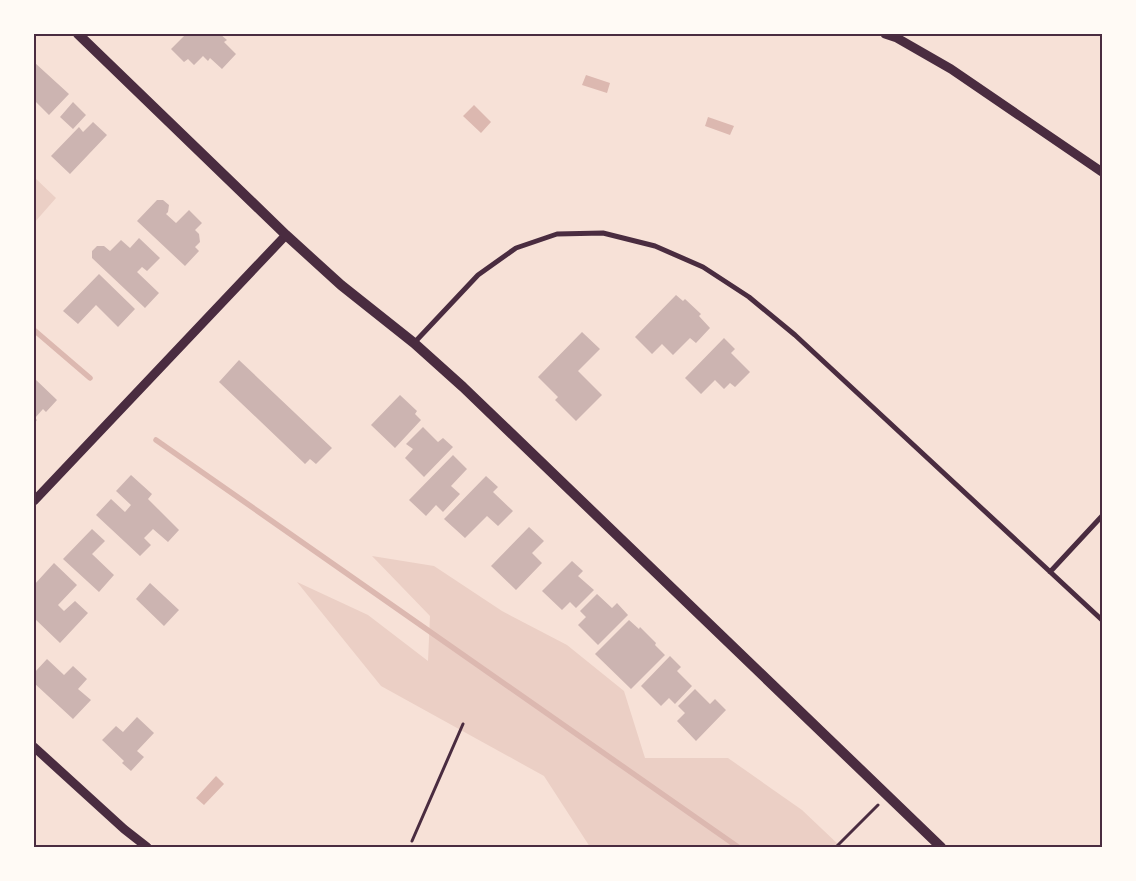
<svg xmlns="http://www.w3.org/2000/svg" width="1136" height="881" viewBox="0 0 1136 881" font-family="Montserrat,sans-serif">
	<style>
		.green { fill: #ebcfc5 }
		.water { fill: #dcb8b0 }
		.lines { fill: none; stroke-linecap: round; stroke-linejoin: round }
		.stream { stroke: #dcb8b0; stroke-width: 5.5 }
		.building { fill: #ccb4b1 }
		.path { stroke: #4a2c40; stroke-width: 3 }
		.minor { stroke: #4a2c40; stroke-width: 5 }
		.tertiary { stroke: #4a2c40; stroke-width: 9 }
		.secondary { stroke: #4a2c40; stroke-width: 10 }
		.neatline { fill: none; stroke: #4a2c40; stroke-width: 2 }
	</style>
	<rect width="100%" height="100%" fill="#f7e1d7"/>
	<path class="green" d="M34,177L56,198L34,223Z
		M372,556L434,566L502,611L567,645L624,691L645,758H728L802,810L841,847H590L544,776L381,686L297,582L368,615L428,661L430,616Z"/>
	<path class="water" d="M586,75L610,83L607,93L582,85Z
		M474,105L491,122L481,133L463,116Z
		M708,117L734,126L730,135L705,126Z
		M216,776L224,784L204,805L196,798Z"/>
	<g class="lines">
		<path class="stream" d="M34,330L90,378
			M156,440L738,847"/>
	</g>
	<path class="building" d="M186,34H220L227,40L224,42L236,54L222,69L210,58L208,61L203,56L194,65L188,59L184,62L171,49Z
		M35,63L69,94L49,115L34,100V64Z
		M73,102L86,115L73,129L60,117Z
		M93,122L107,135L70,174L51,156L79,127L83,132Z
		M157,200H163L169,205L168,212L166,214L176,223L189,210L202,223L195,230L199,234L200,242L195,247L199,251L185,266L137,221Z
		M139,238L160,258L147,271L142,267L137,272L159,293L145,308L92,258V251L97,246H104L110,251L121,240L130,248Z
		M99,274L135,309L118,327L96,305L78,324L63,311Z
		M676,295L683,301L685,299L701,314L699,316L710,328L696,343L690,338L673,355L662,344L652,354L635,337Z
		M582,332L600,349L578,371L602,395L576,421L555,400L558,397L538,377Z
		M724,338L735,349L731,353L750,372L735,387L730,383L724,389L715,380L701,394L685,378Z
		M239,360L332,448L316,464L310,459L305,464L219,382Z
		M34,378L57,400L46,412L43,409L35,418L37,420L34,424Z
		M400,395L417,411L415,414L421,420L395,448L371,425Z
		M423,427L438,442L443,438L453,447L424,477L405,458L413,449L406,444Z
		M453,455L467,469L451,486L460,494L443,512L436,505L426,516L409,500Z
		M131,475L152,494L148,499L179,530L168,542L153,529L144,538L151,545L140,556L96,515L111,499L125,512L131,505L116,491Z
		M486,476L498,487L493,492L513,511L498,526L487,516L465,538L444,519Z
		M529,527L544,541L532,553L542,563L516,590L491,566Z
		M92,529L105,541L92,554L114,575L99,592L63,559Z
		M572,561L583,571L578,576L594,590L576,608L570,602L562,610L542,591Z
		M54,563L77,585L58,605L64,611L75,601L88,613L60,643L34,618V585Z
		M150,583L179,610L164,626L136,599Z
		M597,594L612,608L617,603L628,615L598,645L578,625L586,617L580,611Z
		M629,620L639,629L640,627L656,643L655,645L665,655L631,689L595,654Z
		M670,656L681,667L677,671L692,686L675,704L669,698L661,706L641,686Z
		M47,659L64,675L73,666L87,679L78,689L91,700L73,719L34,683V673Z
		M695,689L710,704L715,699L726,710L696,741L677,721L685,713L678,706Z
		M137,717L154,733L137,751L144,757L131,771L122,763L124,761L102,740L116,726L123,732Z"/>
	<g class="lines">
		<path class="path" d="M412,841L463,724
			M836,847L878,805"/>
		<path class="minor" d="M414,343L478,275L516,248L557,234L603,233L655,246L703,267L749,297L795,335L1102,620
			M1050,572L1102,516"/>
		<path class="tertiary" d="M885,34L897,38L951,69L1102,172
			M34,501L286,235
			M34,747L124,829L147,847"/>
		<path class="secondary" d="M78,34L286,235L341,285L414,343L463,387L941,847"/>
	</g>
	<rect width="1136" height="881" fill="none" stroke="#fffaf5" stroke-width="70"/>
	<rect x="35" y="35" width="1066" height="811" class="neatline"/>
</svg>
